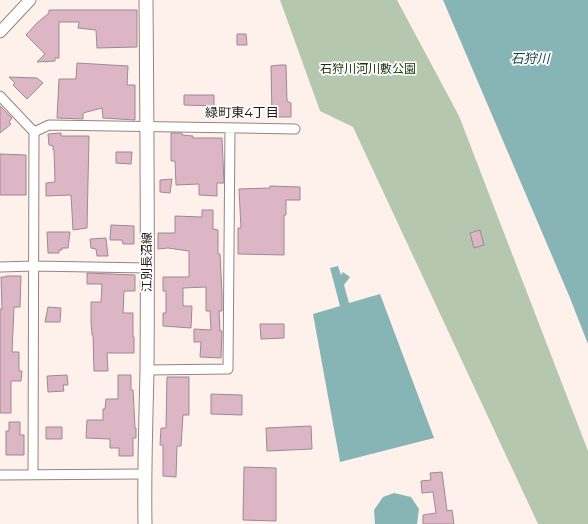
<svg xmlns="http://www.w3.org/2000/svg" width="588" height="524" viewBox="0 0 588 524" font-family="Montserrat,'Noto Sans JP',sans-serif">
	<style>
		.green { fill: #b6c7af }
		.water { fill: #87b5b6 }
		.building { fill: #ddb6c6; stroke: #9d8991 }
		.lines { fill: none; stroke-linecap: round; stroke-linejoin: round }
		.minor-casing { stroke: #97847c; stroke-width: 11 }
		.tertiary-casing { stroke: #97847c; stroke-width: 13 }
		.secondary-casing { stroke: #97847c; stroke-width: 15 }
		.minor { stroke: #fff; stroke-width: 9 }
		.tertiary { stroke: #fff; stroke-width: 11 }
		.secondary { stroke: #fff; stroke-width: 13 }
		.labels { text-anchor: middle; stroke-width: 3.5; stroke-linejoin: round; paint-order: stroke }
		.park-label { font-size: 12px; fill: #153305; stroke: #fff }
		.street-label { font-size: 12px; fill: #201916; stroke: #fff }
		.water-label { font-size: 13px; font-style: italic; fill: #103d3e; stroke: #fff }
		.neighbourhood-label { font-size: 13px; fill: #201916; stroke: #fff }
	</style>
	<rect width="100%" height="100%" fill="#fef1eb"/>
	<path class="green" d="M280,0H397L459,116L588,451V524H538L353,127L320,111Z"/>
	<path class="water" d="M443,0H588V344L570,298Z
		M338,266L341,275L343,272L350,277L344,285L349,303L380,294L434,438L340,462L313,314L340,306L330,268Z
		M394,493L411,497L419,509L417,524H375L374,510L383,497Z"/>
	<path class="building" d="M49,10H137V47L97,48L96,30L78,28L79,22H59V58H55V61L37,62L45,54L26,35L37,23L49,13Z
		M237,34H246L247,45H237Z
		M77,63L128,66L127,85H135V120L103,118L102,108L83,113V119L57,118L59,79H76Z
		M280,65H286L287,101L291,103V117H272L271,66Z
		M9,77L37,78L43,83L27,99L13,85L15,83Z
		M184,95H214V106L184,105Z
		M0,106L12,118L9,122L11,124L0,133Z
		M61,133V136H89L87,228L73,230L71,195L46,196V183L55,182L54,150H53V146L49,145L48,134Z
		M171,133H182V135L193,136V138H222L224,183H217V196L199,195V184L176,185L175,161H171Z
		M116,152H132L131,164L116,163Z
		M0,154L26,155V195H0Z
		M172,179L170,193L160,192V180Z
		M270,186L300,187V200H286V215H284V255L238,254V228H241L239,189L270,188Z
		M202,210H213V229L218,230V254H220L222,294V311H219L220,331H222L221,358L200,357L201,342H194V329L211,330L210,311H206V287L183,288V306H192L191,328L163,326V313H166V291H163V277H189V251L168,248L158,249V233H175V216L202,217Z
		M111,225L134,226V244H123L122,240H110Z
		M480,230L484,245L474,248L470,233Z
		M47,232H70L68,248H62V250H59V253H48Z
		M106,238L108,256H97L96,249L91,248L90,239Z
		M87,273L135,275V291H124L123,313H133V337H134V353H107L108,371H94L93,335H92L91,322V302H101L102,284H87Z
		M6,276H21L20,307H14L12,352H19V371H22L21,381H11V413H0V309H2L1,277H6Z
		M48,307L61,308L60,322H45Z
		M260,324H284V338L261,339Z
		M67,375L68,385H63L64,391L48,392L47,376Z
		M118,375H131V390H133L135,428H136V438H133V456H119V448H110V439L86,438L87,420H103V409H105L106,399H118Z
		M167,377H189V415H183L181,446H177L176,477L163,476V445H160L161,428H166Z
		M211,394L242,395V415L211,414Z
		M9,422H20V435H24V455H6V431H9Z
		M311,426L312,449L267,451L266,428Z
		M46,427H62V439H46Z
		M244,467L276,468V521L243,520Z
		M442,472L447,511L452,510L454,524H423V515L436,513L433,492L422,493L421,481L431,480L430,473Z"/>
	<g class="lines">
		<g class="minor-casing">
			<path id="minor" d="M0,96L34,132L33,475
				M34,132L49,125L295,129
				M0,267L34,266L147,268
				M147,370L228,369L230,128
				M0,475L144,474"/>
		</g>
		<g class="tertiary-casing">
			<path id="tertiary" d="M0,32L30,0"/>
		</g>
		<g class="secondary-casing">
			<path id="secondary" d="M145,524C144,472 146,421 147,370C148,246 147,123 146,0"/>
		</g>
		<use href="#minor" class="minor"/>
		<use href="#tertiary" class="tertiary"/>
		<use href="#secondary" class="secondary"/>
	</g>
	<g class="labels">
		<g class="park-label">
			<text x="368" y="73">石狩川河川敷公園</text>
		</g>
		<g class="street-label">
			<text transform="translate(147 262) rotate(-90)" y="4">江別長沼線</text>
		</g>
		<g class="water-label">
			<text x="530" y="63">石狩川</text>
		</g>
		<g class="neighbourhood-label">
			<text x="242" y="117">緑町東4丁目</text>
		</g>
	</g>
</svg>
